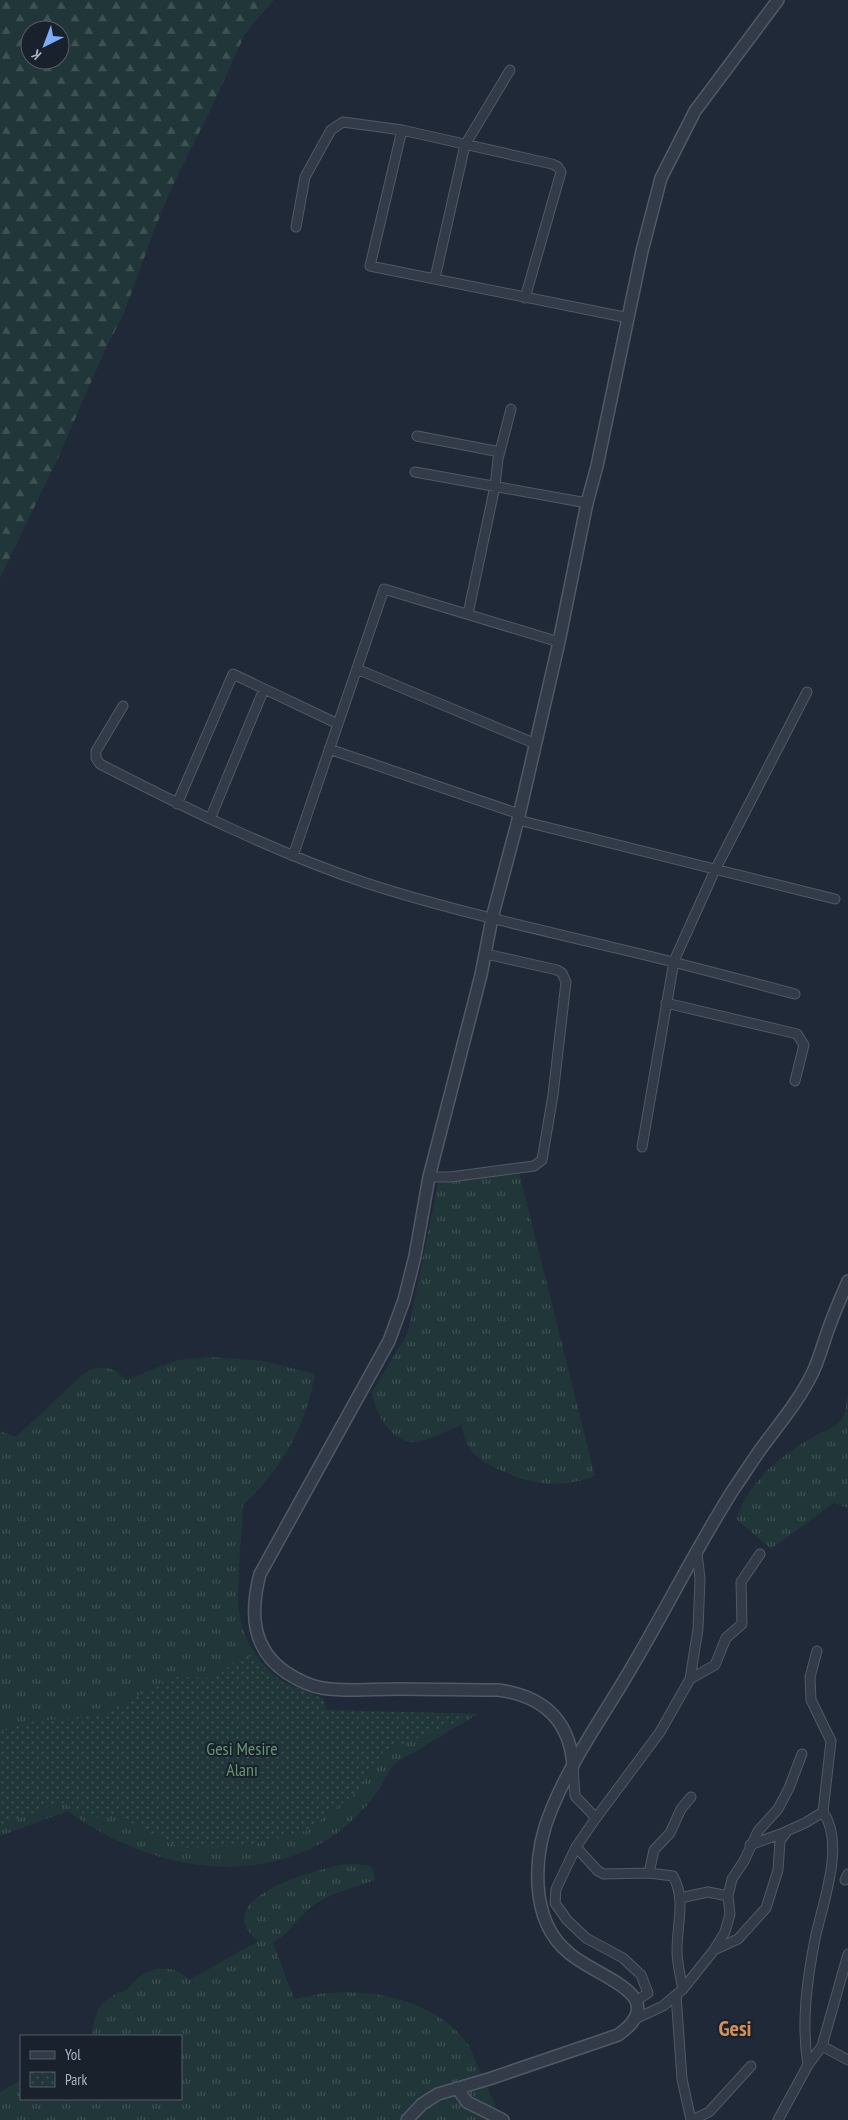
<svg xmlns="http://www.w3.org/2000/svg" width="848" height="2120" viewBox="0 0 848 2120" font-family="'PT Sans Narrow',sans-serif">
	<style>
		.grass { fill: url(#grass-tufts) }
		.forest { fill: url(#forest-firs); fill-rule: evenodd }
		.park { fill: url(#park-dots) }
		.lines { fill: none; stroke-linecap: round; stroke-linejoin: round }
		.minor-casing { stroke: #505966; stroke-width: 11 }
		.tertiary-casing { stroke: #505966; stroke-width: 14 }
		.minor { stroke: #333b48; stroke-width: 9 }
		.tertiary { stroke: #333b48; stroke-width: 11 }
		.labels { text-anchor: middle; stroke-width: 4; stroke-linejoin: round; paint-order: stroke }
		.park-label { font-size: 18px; fill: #649670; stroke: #18212c }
		.district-label { font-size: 22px; font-weight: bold; fill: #d68f57; stroke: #18212c }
	</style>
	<defs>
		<pattern id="grass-tufts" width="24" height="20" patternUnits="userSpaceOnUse" patternTransform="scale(1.25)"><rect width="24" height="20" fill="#213638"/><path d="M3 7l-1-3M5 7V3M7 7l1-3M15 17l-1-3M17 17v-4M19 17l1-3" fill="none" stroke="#3f5153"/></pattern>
		<pattern id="forest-firs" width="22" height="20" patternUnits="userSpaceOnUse" patternTransform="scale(1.25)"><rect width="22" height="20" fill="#213638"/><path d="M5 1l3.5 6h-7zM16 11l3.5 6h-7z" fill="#3f5153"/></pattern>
		<pattern id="park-dots" width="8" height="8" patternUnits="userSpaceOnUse" patternTransform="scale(1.25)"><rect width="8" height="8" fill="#213638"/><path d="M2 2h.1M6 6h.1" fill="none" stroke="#3f5153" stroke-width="1.8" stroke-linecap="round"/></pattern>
	</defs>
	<rect width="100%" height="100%" fill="#1f2937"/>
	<path class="grass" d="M519,1172L595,1476C563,1488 533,1486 502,1471C489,1465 477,1460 469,1447C465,1440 463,1433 461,1425C451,1429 425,1442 416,1442C392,1444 374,1412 372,1392L408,1332L438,1183Z
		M211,1357L263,1361L315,1374C306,1426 282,1469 243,1505C242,1526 240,1548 239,1569C239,1583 237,1597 239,1611C245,1656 280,1689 323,1698L326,1710L478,1714C457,1726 437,1739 417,1751C410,1755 400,1759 394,1765C388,1772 383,1783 378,1791C367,1807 352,1822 336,1834C254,1891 143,1867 68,1811L0,1836V1431L16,1437L82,1375C97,1363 114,1366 126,1380L177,1360Z
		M848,1393V1508L834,1503L771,1549L736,1519C749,1482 779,1456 813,1437C823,1431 835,1429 842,1419C847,1411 846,1402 848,1393Z
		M347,1864L368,1865L373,1869L375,1880C353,1888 328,1893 310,1908C296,1919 289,1935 273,1942L294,1999C305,1997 316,1994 328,1993C376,1989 436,2001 467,2043C472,2050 474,2059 478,2067C486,2085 494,2102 501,2120H0V2092L21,2080V2099H181V2036H92C93,2027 94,2018 98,2010C105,1998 114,1995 126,1990C131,1987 134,1980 140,1976C155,1966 176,1965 189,1980L258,1941C205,1899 318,1868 347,1864Z"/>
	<path class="forest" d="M0,0H274L245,34L212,107L174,183L155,228L124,313L105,350L59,456L0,578ZM30,30H60V60H30Z"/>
	<path class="park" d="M245,1653L283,1682L323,1698L327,1710L478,1714L384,1751L356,1793L306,1831L248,1846L180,1848L115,1814L93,1818L60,1802L0,1826V1732L35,1721L102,1715L172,1677L215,1678Z"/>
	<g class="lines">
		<g class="minor-casing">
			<path id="minor" d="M402,130L370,266L629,318
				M296,227L305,177L331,130L343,122L402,130L552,164L558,167L561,172L525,298
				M435,278L465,145L510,70
				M417,436L500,452
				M415,472L587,503
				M468,614L495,486L498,459L511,409
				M357,669L536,744
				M123,706L96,751V758L100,764C186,808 274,852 366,883C446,909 529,927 611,947C673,961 734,978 795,994
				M329,749L519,814
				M177,804L233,674L338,724
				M210,819L264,689
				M518,820L835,899
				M293,856L384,589L559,642
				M666,1003L797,1034L804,1045L795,1081
				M642,1147L674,961L715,870L807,692
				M429,1177H450L534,1166L542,1160L553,1095L566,982L562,973L557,970L486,954
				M690,1679L715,1665L726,1638L742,1624L741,1582L760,1554
				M573,1766L575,1796L596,1818
				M750,1845L786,1832
				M576,1847L598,1871L604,1874L649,1873L673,1876C686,1899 677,1924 677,1950C677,1963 680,1976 683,1989
				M649,1873L654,1850L670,1833L681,1809L691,1797
				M845,1880L848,1874
				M680,1898L708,1892L728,1896
				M714,1950L725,1932L730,1914L728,1896L732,1879L744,1861L758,1831L778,1809L789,1788L802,1754
				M676,1995L682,2079L691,2120
				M636,2001L648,1993L641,1975L623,1958L586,1938L567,1920L555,1903L556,1889L576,1847L596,1818L660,1732L690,1679L698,1629L700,1579L697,1552
				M635,2019L663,2006L683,1989L714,1950L738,1939L766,1908L778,1870L780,1841L787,1831L805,1823L823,1812
				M822,2046L848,2060
				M808,2065C801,2024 807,1980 815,1939C822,1905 846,1844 823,1812L831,1741L811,1700L810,1677L817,1651
				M692,2120L709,2112L751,2066
				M778,2120L808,2065L822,2046L848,1954"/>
		</g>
		<g class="tertiary-casing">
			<path id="tertiary" d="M573,1766C570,1720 543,1696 498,1690C465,1690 432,1689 398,1689C373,1689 347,1692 322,1688C309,1686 298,1680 287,1673C251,1649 250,1612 260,1574L389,1341L404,1300L415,1256L429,1177L481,975L492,918L518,820L559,642L587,503L597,466L642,251L661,178L695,111L778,0
				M457,2088L467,2102L503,2120
				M407,2120L422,2104L438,2094L489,2079L618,2035C631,2026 646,2011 632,1995C618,1979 586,1968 569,1953C528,1920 533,1852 552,1808C573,1757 606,1712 633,1665C667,1607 697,1547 733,1490C742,1477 751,1463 760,1450C779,1424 799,1401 813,1372C819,1359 823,1344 828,1330C834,1313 841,1297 848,1281"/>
		</g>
		<use href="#minor" class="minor"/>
		<use href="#tertiary" class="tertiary"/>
	</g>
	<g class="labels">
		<g class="park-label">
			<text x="242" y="1755">Gesi Mesire<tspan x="242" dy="21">Alanı</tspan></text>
		</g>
		<g class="district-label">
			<text x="735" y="2036">Gesi</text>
		</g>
	</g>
	<rect x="20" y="2035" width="162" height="65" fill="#18212c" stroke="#545d69"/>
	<rect x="30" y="2051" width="25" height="8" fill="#333b48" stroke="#545d69"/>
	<text x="65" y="2060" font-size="15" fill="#adb6c5">Yol</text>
	<rect x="30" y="2072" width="25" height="15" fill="url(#park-dots)" stroke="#545d69"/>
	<text x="65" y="2085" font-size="15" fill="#adb6c5">Park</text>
	<g transform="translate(45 45) rotate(222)"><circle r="24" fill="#18212c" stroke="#545d69"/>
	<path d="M0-4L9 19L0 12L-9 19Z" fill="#7cacfa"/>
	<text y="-8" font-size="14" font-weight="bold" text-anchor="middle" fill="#adb6c5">K</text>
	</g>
</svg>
